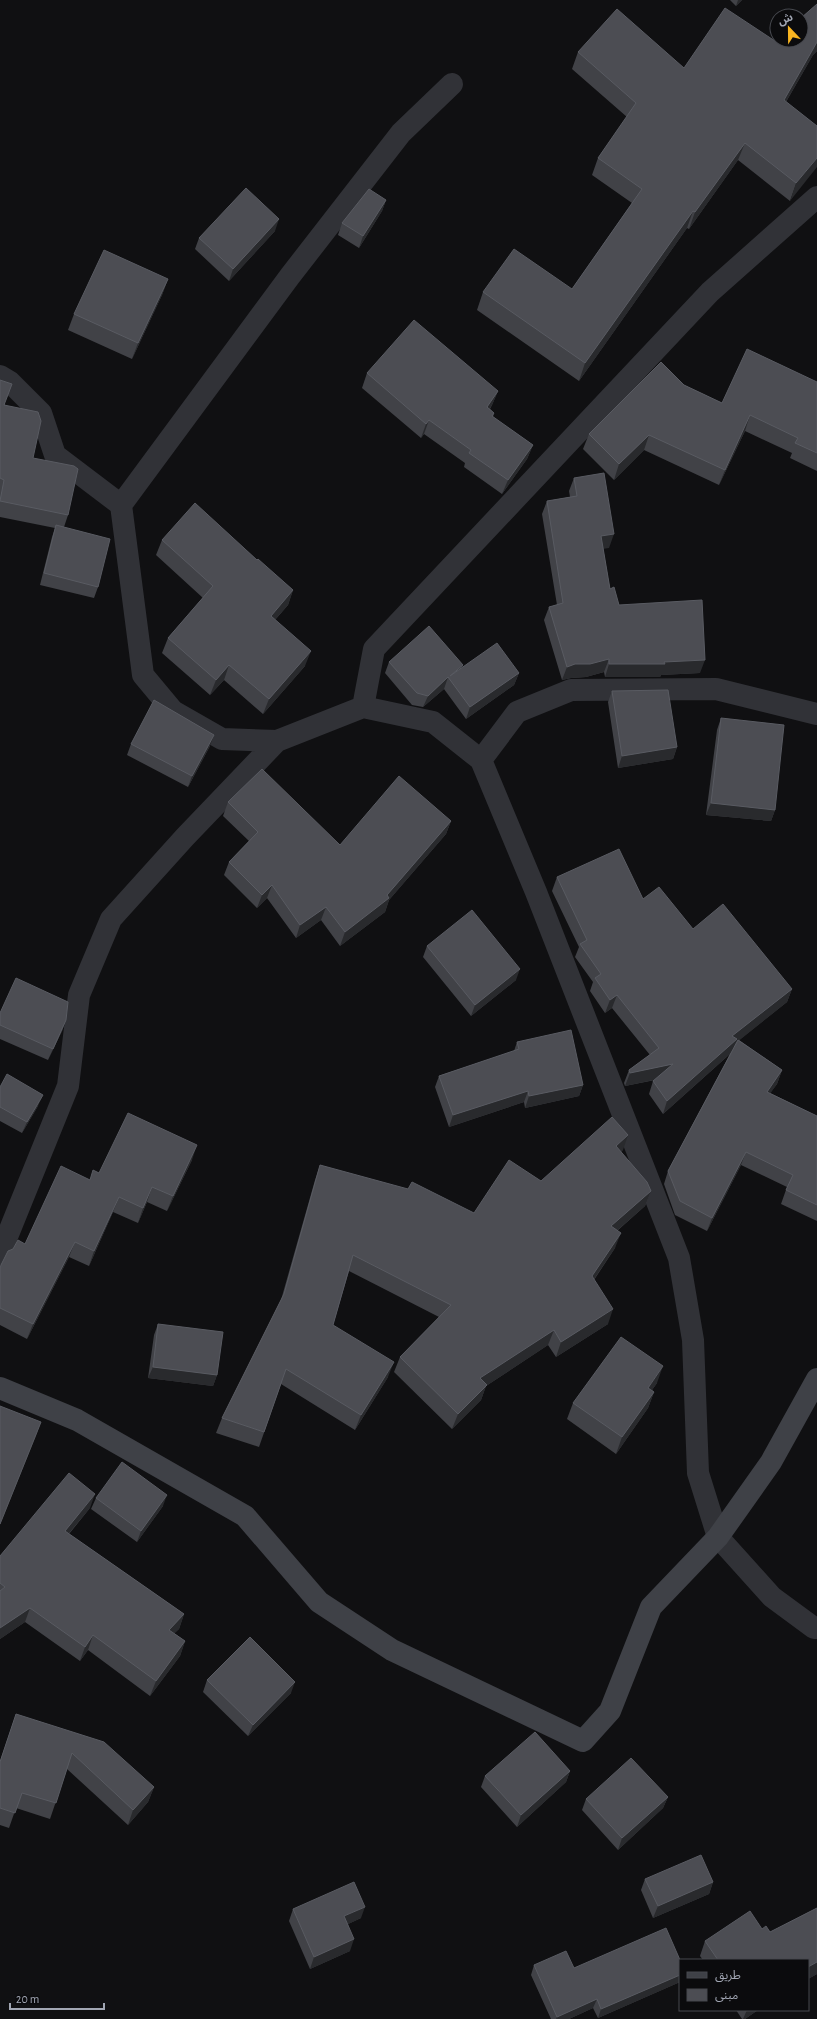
<svg xmlns="http://www.w3.org/2000/svg" width="817" height="2019" viewBox="0 0 817 2019" font-family="'Alegreya Sans','Noto Sans Arabic',sans-serif">
	<style>
		.lines { fill: none; stroke-linecap: round; stroke-linejoin: round }
		.street { stroke: #313237; stroke-width: 22 }
		.secondary { stroke: #3f4147; stroke-width: 22 }
		.wall { fill: #414247 }
		.shaded-wall { fill: #292a2d }
		.building { fill: #4c4d53; stroke: #595b62 }
	</style>
	<rect width="100%" height="100%" fill="#101012"/>
	<g class="lines">
		<path class="street" d="M0,376L10,382L41,413L55,455L121,505L143,675L173,711L222,739L277,741L363,707L433,722L481,760L536,892L679,1258L693,1340L698,1473L718,1537L772,1597L814,1628H817
			M121,505L290,276L401,133L452,84
			M363,707L374,649L710,292L817,197
			M481,760L517,712L571,690L716,689L817,714
			M0,1254L68,1086L79,995L111,919L185,837L277,741"/>
		<path class="secondary" d="M0,1388L77,1420L245,1516L319,1602L392,1650L583,1741L610,1711L651,1607L718,1537L771,1462L817,1379"/>
	</g>
	<path class="wall" d="M730,0H742L736,6Z
		M817,4V51L813,55L786,102L817,126L790,201L738,160L689,229L687,228L579,381L477,310L483,292L572,289L632,203L592,175L598,158L627,117L572,69L578,52L684,68L775,41Z
		M386,200L382,211L359,248L338,235L342,223Z
		M275,231L229,281L195,249L199,238Z
		M168,279L162,295L132,359L68,330L74,314Z
		M367,373L498,391L492,405L490,409L494,413L493,417L533,445L527,459L502,494L464,467L465,463L424,434L421,438L362,388Z
		M0,380L5,405L33,458L68,515L64,527L98,587L94,598L40,585L52,537L55,528L0,517Z
		M817,382V471L790,458L792,453L745,431L719,485L644,450L614,480L583,449L589,434L684,385L722,403Z
		M574,478L609,548H603L610,589L619,605L700,673L661,675L660,677H605L604,672L586,677L571,678L562,680L544,620L549,607L557,605L542,514L547,501L570,497L569,491Z
		M162,540L257,560L293,590L288,605L275,620L305,666L263,714L224,680L210,695L162,653L168,638L203,598L156,555Z
		M389,662L463,665L462,668L519,673L514,685L466,719L444,689L423,707L412,705L385,673Z
		M612,691L677,747L673,759L618,768L608,702Z
		M721,718L775,810L771,821L706,815L717,730Z
		M131,744L210,746L188,787L127,755Z
		M228,802L340,845L451,821L446,834L389,900L385,912L340,946L321,920L296,938L267,898L257,908L224,875L229,862L249,841L223,816Z
		M557,877L643,899L792,989L787,1002L739,1040L782,1070L777,1084L770,1093L817,1116V1221L781,1204L787,1187L741,1165L707,1231L675,1215L664,1184L668,1171L730,1054L663,1114L649,1094L653,1081L655,1080L625,1086L624,1083L629,1070L650,1055L612,1008L605,1013L590,991L593,982L575,957L579,947L552,891Z
		M427,946L516,980L471,1016L423,957Z
		M0,1013L66,1020L62,1031L48,1060L0,1039Z
		M517,1042L583,1085L579,1096L525,1108L524,1102L449,1127L435,1087L439,1076L514,1051Z
		M0,1087L38,1106L22,1133L0,1121Z
		M623,1150L621,1152L651,1191L645,1206L617,1231L615,1248L594,1280L608,1324L556,1357L548,1345L486,1386L481,1400L452,1429L394,1372L400,1357L439,1317L349,1271L333,1325L388,1377L355,1430L281,1384L259,1447L216,1433L222,1418L281,1300L315,1180L320,1165L474,1213L541,1181Z
		M192,1160L167,1211L147,1202L138,1223L113,1212L89,1266L69,1257L27,1339L0,1325V1267L25,1244L99,1173Z
		M158,1324L217,1375L213,1386L148,1378L154,1335Z
		M657,1383L652,1390L654,1392L648,1408L616,1454L567,1419L573,1403Z
		M96,1498L163,1506L137,1542L91,1509Z
		M90,1508L69,1534L184,1614L179,1629L174,1633L185,1641L180,1656L150,1696L88,1650L80,1661L25,1622L0,1639V1556Z
		M207,1680L291,1693L248,1736L203,1692Z
		M16,1714L154,1787L148,1802L128,1825L67,1769L50,1819L16,1808L9,1828L0,1825V1761Z
		M570,1771L566,1782L517,1827L481,1787L485,1776Z
		M668,1797L663,1808L618,1850L582,1810L586,1799Z
		M645,1879L713,1882L709,1894L653,1918L641,1890Z
		M817,1908V1974L808,1979V1960H703L700,1956L705,1941L762,1929L770,1932Z
		M293,1909L361,1918L348,1924L350,1951L310,1969L289,1921Z
		M680,1960V1982L598,2018L593,2008L569,2019H551L531,1975L534,1965L574,1968Z
		M736,2010H758L745,2019H742Z"/>
	<path class="shaded-wall" d="M738,0H742L736,6Z
		M817,42V51L813,55L777,117L784,100Z
		M745,143L738,160L689,229L695,212Z
		M817,158V167L790,201L796,183Z
		M386,200L382,211L359,248L363,236Z
		M693,211L687,228L579,381L585,363Z
		M279,219L275,231L229,281L233,269Z
		M168,279L162,295L132,359L138,343Z
		M498,391L492,405L481,421L487,407Z
		M750,415L745,431L719,485L725,470Z
		M429,420L424,434L421,438L426,424Z
		M649,435L644,450L614,480L619,464Z
		M533,445L527,459L502,494L508,480Z
		M614,534L609,548L596,550L601,536Z
		M293,590L288,605L265,631L271,616Z
		M311,651L305,666L263,714L269,699Z
		M609,659L604,672L586,677L571,678L562,680L567,667L575,664Z
		M705,660L700,673L661,675L660,677H605L609,664Z
		M229,665L224,680L210,695L216,680Z
		M463,665L459,676H450Z
		M519,673L514,685L466,719L470,707Z
		M448,677L444,689L423,707L428,696Z
		M214,735L210,746L188,787L192,776Z
		M677,747L673,759L618,768L622,756Z
		M711,803L775,810L771,821L706,815Z
		M451,821L446,834L389,900L385,912L340,946L345,932L387,895Z
		M272,885L267,898L257,908L262,895Z
		M326,907L321,920L296,938L300,925Z
		M520,969L516,980L471,1016L475,1005Z
		M792,989L787,1002L736,1043L732,1052L663,1114L667,1101L732,1036Z
		M617,995L612,1008L605,1013L610,1000Z
		M66,1020L62,1031L48,1060L53,1049Z
		M673,1064L668,1077L625,1086L630,1073Z
		M782,1070L777,1084L762,1105L767,1092Z
		M583,1085L579,1096L525,1108L529,1096Z
		M528,1091L524,1102L449,1127L453,1115Z
		M43,1095L38,1106L22,1133L27,1122Z
		M628,1135L623,1150L610,1161L616,1146Z
		M197,1145L192,1160L167,1211L173,1196Z
		M746,1152L741,1165L707,1231L712,1218Z
		M152,1187L147,1202L138,1223L143,1208Z
		M651,1191L645,1206L605,1241L611,1226Z
		M119,1197L113,1212L89,1266L94,1251Z
		M621,1233L615,1248L586,1291L592,1276Z
		M75,1242L69,1257L27,1339L33,1324Z
		M613,1309L608,1324L556,1357L561,1342Z
		M554,1330L548,1345L486,1386L481,1400L452,1429L458,1414L480,1378Z
		M394,1362L388,1377L355,1430L361,1415Z
		M663,1366L657,1383L642,1404L648,1388Z
		M153,1367L217,1375L213,1386L148,1378Z
		M654,1392L648,1408L616,1454L622,1437Z
		M41,1422L36,1436L0,1525V1524Z
		M95,1494L90,1508L59,1545L65,1531Z
		M167,1495L163,1506L137,1542L141,1531Z
		M30,1608L25,1622L0,1639V1628Z
		M184,1614L179,1629L164,1644L169,1630Z
		M93,1635L88,1650L80,1661L85,1647Z
		M185,1641L180,1656L150,1696L156,1681Z
		M295,1682L291,1693L248,1736L253,1725Z
		M570,1771L566,1782L517,1827L521,1815Z
		M154,1787L148,1802L128,1825L133,1810Z
		M668,1797L663,1808L618,1850L622,1838Z
		M713,1882L709,1894L653,1918L658,1906Z
		M365,1907L361,1918L340,1928L344,1916Z
		M354,1939L350,1951L310,1969L314,1957Z
		M817,1962V1974L808,1979V1967Z
		M680,1975V1982L598,2018L601,2009Z
		M597,1999L593,2008L569,2019H556L557,2017Z
		M747,2010H758L745,2019H743Z"/>
	<path class="building" d="M817,4V42L784,100L817,126V158L796,183L745,143L695,212L693,211L585,363L483,292L514,249L572,289L642,189L598,158L636,103L578,52L617,9L684,68L725,8L775,41L777,40H801V18Z
		M246,188L279,219L233,269L199,238Z
		M369,189L386,200L363,236L342,223Z
		M104,250L168,279L138,343L74,314Z
		M414,320L498,391L487,407L494,413L492,416L533,445L508,480L469,453L471,450L429,420L426,424L367,373Z
		M747,349L817,382V453L795,443L798,438L750,415L725,470L649,435L619,464L589,434L661,362L684,385L722,403Z
		M0,380L12,384L4,405L38,412L41,421L33,458L74,466L78,469L68,515L0,501L4,480L0,478Z
		M604,473L614,534L601,536L610,589L614,587L619,605L702,600L705,660L664,662L665,664H609V659L590,664H575L567,667L549,607L563,603L547,501L577,496L574,478Z
		M195,503L257,560L258,559L293,590L271,616L311,651L269,699L229,665L216,680L168,638L213,586L162,540Z
		M56,525L110,539L98,587L44,573Z
		M429,626L463,665L450,676L497,643L519,673L470,707L448,677L428,696L417,693L389,662Z
		M668,690L677,747L622,756L612,691Z
		M154,700L214,735L192,776L131,744Z
		M721,718L784,725L775,810L711,803Z
		M262,769L340,845L399,776L451,821L387,895L389,898L345,932L326,907L300,925L272,885L262,895L229,862L258,832L228,802Z
		M619,849L643,899L659,887L693,929L723,904L792,989L732,1036L737,1039L667,1101L653,1081L673,1064L630,1073L629,1070L659,1048L617,995L610,1000L595,978L601,974L580,944L587,940L557,877Z
		M472,910L520,969L475,1005L427,946Z
		M16,978L68,1002L66,1020L53,1049L0,1025V1013Z
		M571,1030L583,1085L529,1096L528,1091L453,1115L439,1076L519,1049L517,1042Z
		M738,1040L782,1070L767,1092L817,1116V1205L786,1190L793,1175L746,1152L712,1218L680,1201L668,1171Z
		M7,1074L43,1095L27,1122L0,1107V1087Z
		M128,1113L197,1145L173,1196L152,1187L143,1208L119,1197L94,1251L75,1242L33,1324L0,1308V1267L8,1251L13,1249L18,1240L25,1244L61,1166L90,1180L93,1170L99,1173Z
		M612,1117L628,1135L616,1146L647,1182L651,1191L611,1226L621,1233L592,1276L613,1309L561,1342L554,1330L480,1378L487,1385L458,1414L400,1357L451,1305L353,1255L333,1325L394,1362L361,1415L286,1369L264,1432L222,1418L284,1294L320,1165L408,1189L412,1182L474,1213L509,1160L541,1181Z
		M158,1324L223,1332L217,1375L153,1367Z
		M621,1337L663,1366L648,1388L654,1392L622,1437L573,1403Z
		M0,1406L41,1422L0,1524Z
		M122,1462L167,1495L141,1531L96,1498Z
		M69,1473L95,1494L65,1531L184,1614L169,1630L185,1641L156,1681L93,1635L85,1647L30,1608L0,1628V1591L5,1587L0,1583V1556Z
		M250,1637L295,1682L253,1725L207,1680Z
		M16,1714L104,1742L154,1787L133,1810L72,1753L56,1803L22,1793L15,1813L0,1808V1762Z
		M535,1732L570,1771L521,1815L485,1776Z
		M631,1758L668,1797L622,1838L586,1799Z
		M701,1855L713,1882L658,1906L645,1879Z
		M354,1882L365,1907L344,1916L354,1939L314,1957L293,1909Z
		M817,1908V1962L808,1967V1960H718L705,1941L750,1911L762,1929L766,1926L770,1932Z
		M666,1928L680,1960V1975L601,2009L597,1999L557,2017L534,1965L566,1951L574,1968Z"/>
	<rect x="679" y="1959" width="130" height="52" fill="#0b0b0d" stroke="#47494f"/>
	<rect x="687" y="1972" width="20" height="6" fill="#3f4147" stroke="#47494f"/>
	<text x="715" y="1979" font-size="12" fill="#a1a6b3">طريق</text>
	<rect x="687" y="1989" width="20" height="12" fill="#4c4d53" stroke="#47494f"/>
	<text x="715" y="1999" font-size="12" fill="#a1a6b3">مبنى</text>
	<g transform="translate(789 28) rotate(338)"><circle r="19" fill="#0b0b0d" stroke="#47494f"/>
	<path d="M0-3L7 15L0 10L-7 15Z" fill="#f9b521"/>
	<text y="-6" font-size="11" font-weight="bold" text-anchor="middle" fill="#a1a6b3">ش</text>
	</g>
	<path d="M10 2003v6h94v-6" fill="none" stroke="#a1a6b3" stroke-width="2"/>
	<text x="16" y="2003" font-size="12" fill="#a1a6b3" stroke="#0b0b0d" stroke-width="3" paint-order="stroke">20 m</text>
</svg>
